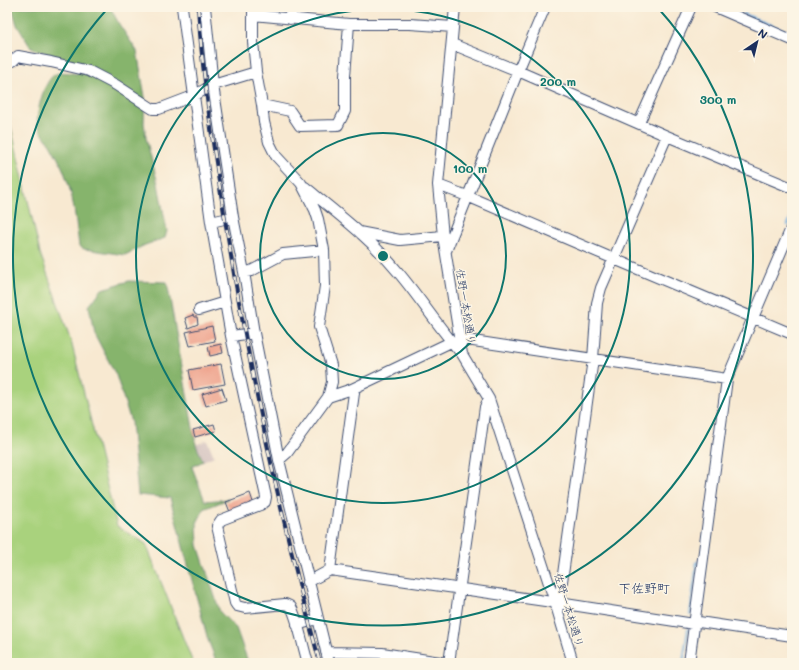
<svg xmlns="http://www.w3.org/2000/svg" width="799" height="670" viewBox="0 0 799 670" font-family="Mali,'Klee One',sans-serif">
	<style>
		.industrial { fill: #d1bfbd }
		.green { fill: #a9d27d; stroke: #62806e }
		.forest { fill: #86b46c; stroke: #507265 }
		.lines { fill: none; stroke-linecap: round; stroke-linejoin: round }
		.stream { stroke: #69abdd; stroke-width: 2.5 }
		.building { fill: #efa690 }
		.minor-casing { stroke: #3c4b6f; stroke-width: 12 }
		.minor { stroke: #fff; stroke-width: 10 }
		.rail-casing { stroke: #1b2f5e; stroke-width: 4 }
		.rail { stroke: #fcf5e5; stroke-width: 2.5; stroke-dasharray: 8; stroke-linecap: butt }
		.ring { fill: none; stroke: #0f766e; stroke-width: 2 }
		.labels { text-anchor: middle; stroke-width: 3; stroke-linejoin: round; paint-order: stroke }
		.street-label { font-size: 11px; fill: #1b2f5e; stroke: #fcf5e5 }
		.quarter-label { font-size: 13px; fill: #1b2f5e; stroke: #fcf5e5 }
		.centre { fill: #0f766e; stroke: #fcf5e5; stroke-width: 2 }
		.ring-label { font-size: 12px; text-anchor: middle; font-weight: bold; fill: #0f766e; stroke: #fcf5e5; stroke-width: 3; stroke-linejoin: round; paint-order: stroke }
	</style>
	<rect width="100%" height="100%" fill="#fcf5e5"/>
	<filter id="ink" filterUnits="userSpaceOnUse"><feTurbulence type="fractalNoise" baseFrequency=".025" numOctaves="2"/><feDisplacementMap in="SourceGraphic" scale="8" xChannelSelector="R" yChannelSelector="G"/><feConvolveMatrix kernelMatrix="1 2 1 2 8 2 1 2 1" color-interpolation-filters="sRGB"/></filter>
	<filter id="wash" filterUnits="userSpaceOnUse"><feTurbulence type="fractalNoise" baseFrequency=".012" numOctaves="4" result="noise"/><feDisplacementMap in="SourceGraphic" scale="16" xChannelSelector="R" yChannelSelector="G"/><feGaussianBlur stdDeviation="0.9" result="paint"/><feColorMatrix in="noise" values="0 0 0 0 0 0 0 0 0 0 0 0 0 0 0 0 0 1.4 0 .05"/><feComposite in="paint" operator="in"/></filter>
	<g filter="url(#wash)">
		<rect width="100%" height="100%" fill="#f8e9d1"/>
		<path class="industrial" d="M207,440L214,456L203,461L196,445Z"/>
		<path class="green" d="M7,109L40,253L71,341L117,526L146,544L193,663H7Z"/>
		<path class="forest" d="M12,7H110L119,24L137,51L145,97L144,123L146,138L158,184L167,231L165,238L145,245L125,255L84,249L79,246C76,223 74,199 66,177C62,165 56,155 50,144C46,139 41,132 38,126C35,116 44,78 56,74C62,71 70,73 77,74L81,65L31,48L17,25Z
			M129,281L167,282L196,445L203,461L192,467L205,501L228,499L204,509L197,523L198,545L220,612L236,628L247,659L250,663H217L208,640L170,498L138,495L131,422L116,375L94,333L89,306L102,289Z"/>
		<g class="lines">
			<path class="stream" d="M744,14L792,34
				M788,225L792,214
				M690,615L697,562
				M683,663L688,629"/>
		</g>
		<g id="blocks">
			<path class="building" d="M193,315L194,317H197L198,324L188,328L185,318Z
				M212,326L215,341L190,346L186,332Z
				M221,344L223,353L210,356L208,347Z
				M221,364L225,384L193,390L189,370Z
				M222,388L226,400L206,406L202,394Z
				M214,424L216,431L195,437L193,430Z
				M250,493L253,502L230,512L226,502Z"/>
		</g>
	</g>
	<g filter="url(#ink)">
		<use href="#blocks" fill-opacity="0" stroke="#3c4b6f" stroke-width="1"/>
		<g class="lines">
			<g class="minor-casing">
				<path id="minor" d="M182,7L211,222L231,336L266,497L265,502L260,505L221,520L217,526L235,603L237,606L245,608L285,604C288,605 289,605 291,607C297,616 304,651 308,663
					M205,7L213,85L233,217L244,272L254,333L279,460L329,663
					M253,7V42L256,72L262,105L264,122L269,142L276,156L301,183L315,210L318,219L324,250L325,286L319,327L331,365L332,382L328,397L287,453L279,460
					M455,7L438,185L443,236L462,354L489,399L555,602L573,663
					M715,7L792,40
					M253,15L349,24H410L453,27
					M290,19L292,7
					M452,44L518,71L667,136L792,188
					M13,61L18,56L51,62L89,71L116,85L153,109H159L193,96L213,85L256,72
					M262,105L290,111L300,126L338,125L345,111V76L349,24
					M639,123L691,7
					M438,185L467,196L614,259L792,334
					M305,187C337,213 371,239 398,272C420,298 439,328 462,354
					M211,222L233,217
					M359,232L400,240L443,236
					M446,251L518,71L545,7
					M244,272L251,271L283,254L324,250
					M199,310L225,302
					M231,336L254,333
					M460,339L727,379
					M328,397L352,389L451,342
					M330,570L354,393L352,389
					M308,582L330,570L559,603L694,624L699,622L792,636
					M559,603L593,359L597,303L601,288L667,136
					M297,625L317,619
					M326,652L382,653L447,663
					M449,663L485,407L489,399
					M689,663L727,379L792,226"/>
			</g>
			<use href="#minor" class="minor"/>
			<g class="rail-casing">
				<path id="rail" d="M198,7C204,98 220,189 235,280C258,408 285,537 320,663"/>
			</g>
			<use href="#rail" class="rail"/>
		</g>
	</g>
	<g class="ring">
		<circle cx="383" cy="256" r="123"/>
		<circle cx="383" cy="256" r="247"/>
		<path d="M658 8A370 370 0 1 1 108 8"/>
	</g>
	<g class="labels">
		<g class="street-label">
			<text transform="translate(466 307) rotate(81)" y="4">佐野一本松通り</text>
			<text transform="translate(569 610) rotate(73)" y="4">佐野一本松通り</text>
		</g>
		<g class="quarter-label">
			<text x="644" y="593">下佐野町</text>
		</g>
	</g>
	<circle cx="383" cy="256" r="6" class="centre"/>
	<g class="ring-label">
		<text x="558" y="86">200 m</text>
		<text x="718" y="104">300 m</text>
		<text x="470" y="173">100 m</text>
	</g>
	<rect width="799" height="670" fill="none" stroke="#fcf5e5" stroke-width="24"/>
	<g transform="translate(757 42) rotate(35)" stroke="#fcf5e5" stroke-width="3" paint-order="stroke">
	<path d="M0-3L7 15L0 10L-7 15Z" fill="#1b2f5e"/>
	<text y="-6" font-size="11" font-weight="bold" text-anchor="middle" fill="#1b2f5e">N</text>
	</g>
</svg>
